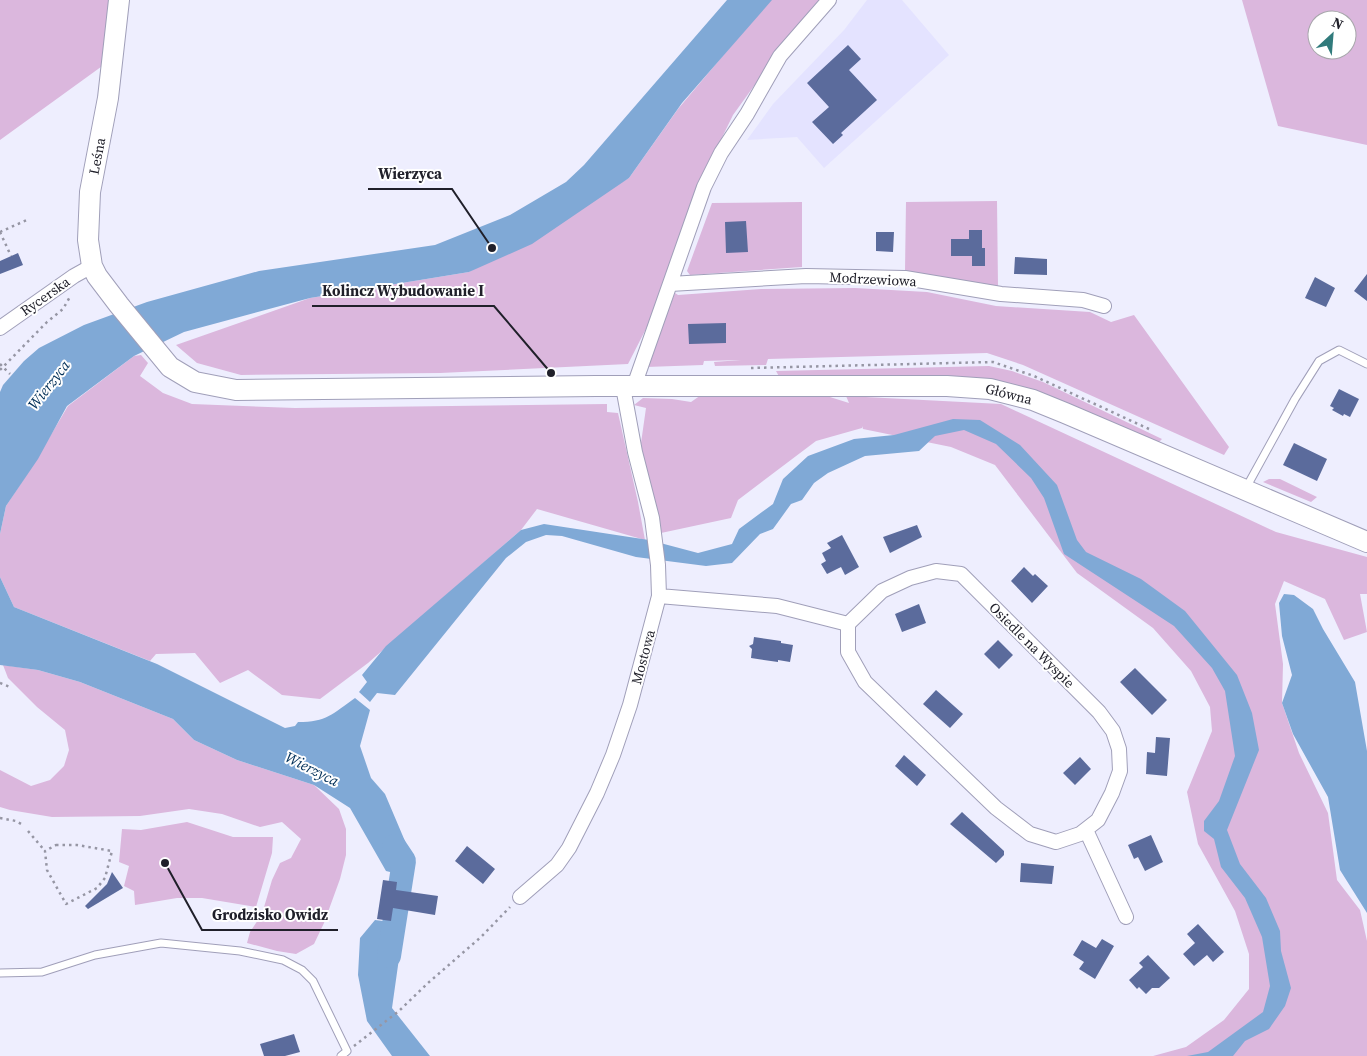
<svg xmlns="http://www.w3.org/2000/svg" width="1367" height="1056" viewBox="0 0 1367 1056" font-family="'Source Serif 4',serif">
	<style>
		.built { fill: #e4e3ff }
		.green { fill: #dbb7dd; fill-rule: evenodd }
		.water { fill: #80a9d6 }
		.lines { fill: none; stroke-linecap: round; stroke-linejoin: round }
		.river { stroke: #80a9d6; stroke-width: 24 }
		.building { fill: #5b6b9c }
		.lane-casing { stroke: #a09fb9; stroke-width: 9 }
		.street-casing { stroke: #a09fb9; stroke-width: 16 }
		.secondary-casing { stroke: #a09fb9; stroke-width: 22 }
		.path { stroke: #9696a4; stroke-width: 2.5; stroke-dasharray: 2.5 4; stroke-linecap: butt }
		.lane { stroke: #fff; stroke-width: 7 }
		.street { stroke: #fff; stroke-width: 14 }
		.secondary { stroke: #fff; stroke-width: 20 }
		.labels { text-anchor: middle; stroke-width: 4; stroke-linejoin: round; paint-order: stroke }
		.street-label { font-size: 14px; fill: #20202a; stroke: #fff }
		.water-label { font-size: 15px; font-style: italic; fill: #002f58; stroke: #fff }
		.leader { fill: none; stroke: #20202a; stroke-width: 2 }
		.callout-dot { fill: #20202a; stroke: #fff; stroke-width: 2 }
		.callout-label { font-size: 15px; text-anchor: middle; font-weight: bold; fill: #20202a; stroke: #fff; stroke-width: 4; stroke-linejoin: round; paint-order: stroke }
	</style>
	<rect width="100%" height="100%" fill="#eeeefe"/>
	<path class="built" d="M867,0H902L949,55L824,168L797,137L747,140L773,104L844,30Z"/>
	<path class="green" d="M0,0H112L105,64L0,140Z
		M770,0H819L797,26L733,115L710,162L673,276L628,364L440,373L241,375L197,363L176,345L310,298L469,272L629,178L678,109Z
		M1242,0H1367V145L1278,126ZM1317,20H1347V50H1317Z
		M997,201L998,286L905,271L906,202Z
		M802,202V267L690,275L687,271L712,203Z
		M855,288L927,292L996,306L1090,312L1111,322L1134,315L1229,447L1224,455L1023,365L987,353L768,359L766,365L715,366L714,362L741,360L704,361L703,365L646,367L675,293L678,295L761,289Z
		M141,355L148,363L140,376L163,393L192,404L295,408L607,404V412L618,413L638,502L645,540L537,509L521,530L368,663L320,699L282,695L248,670L220,683L195,653L156,654L150,661L14,607L0,577V534L6,506L33,465L68,406L134,356Z
		M989,366L1012,371L1043,382L1162,439L1159,442L1039,394L800,379L796,375L781,380L776,371Z
		M814,392L849,403L846,396L1001,404L1276,532L1367,557V594H1360L1367,632L1344,640L1325,599L1284,581L1275,604L1283,664L1282,703L1299,753L1328,813L1337,880L1360,910L1367,941V1056H1153L1186,1047L1224,1020L1249,989V954L1235,911L1198,844L1187,792L1212,731L1210,707L1191,671L1153,628L1077,573L995,465L951,447L863,429L862,426V428L816,441L738,500L731,518L661,533L650,492L641,443L646,408L634,405L643,398L672,399L691,402L704,393Z
		M1269,479H1280L1317,497L1311,502L1263,482Z
		M3,665L38,670L80,682L173,719L194,740L237,760L314,785L339,809L346,829V855L340,879L324,923L314,944L296,954L277,951L247,943L250,932L262,914L272,880L280,863L291,858L301,839L282,822L260,827L222,814L189,809L140,816L52,817L10,810L0,807V770L31,786L50,780L64,766L69,750L65,730L37,707L8,678Z
		M187,822L233,837H273L272,853L256,907L202,898H177L135,905L134,891L124,886L129,866L119,862L122,829L141,830Z"/>
	<path class="water" d="M727,0H772L682,103L629,178L532,244L469,272L310,298L184,332L134,356L67,406L38,459L6,506L0,534V392L3,385L24,361L39,348L84,325L147,302L259,271L435,245L510,215L566,182L584,165Z
		M953,419L980,420L1020,445L1057,485L1077,540L1086,552L1141,579L1185,611L1237,675L1252,713L1259,750L1227,830L1240,864L1266,898L1280,931L1281,951L1291,988L1285,1006L1269,1029L1245,1041L1233,1056H1187L1208,1052L1263,1012L1270,986L1262,937L1245,898L1221,867L1214,839L1204,831V821L1219,801L1235,756L1225,691L1212,668L1174,626L1064,554L1044,498L1031,478L996,444L964,430L935,436L919,451L865,456L828,473L814,483L802,500L791,504L773,529L760,534L732,563L706,566L636,557L562,536L546,535L526,542L506,558L395,695L377,693L370,702L359,692L367,682L362,675L386,646L521,530L544,524L649,540L698,553L732,544L739,529L773,504L783,479L808,456L854,439L894,435Z
		M0,577L14,607L157,664L285,728L295,726L298,722C327,722 332,714 355,698L370,710L360,746L371,778L385,794L413,860L411,877L386,871L350,808L314,785L237,760L194,740L173,719L80,682L38,670L0,665Z
		M1284,594L1294,595L1313,609L1323,629L1355,682L1367,751V913L1340,870L1328,797L1293,734L1282,703L1292,675L1282,636L1279,603Z
		M375,920L391,922L403,930L392,1008L430,1056H392L367,1021L358,975L360,938Z"/>
	<g class="lines">
		<path class="river" d="M389,956L404,861L394,846"/>
	</g>
	<path class="building" d="M848,45L861,59L849,70L877,100L841,133L843,135L833,144L812,122L829,107L807,83Z
		M746,221L748,252L726,253L725,222Z
		M969,230H982V248H985V266H972V256H951V239H969Z
		M876,232H894L893,252L876,251Z
		M18,253L23,265L0,274V261Z
		M1015,257L1047,259V275L1014,274Z
		M1367,274V301L1354,291Z
		M1315,277L1335,288L1326,307L1305,298Z
		M726,323V343L689,344L688,324Z
		M1339,389L1359,399L1350,417L1344,414L1343,416L1332,410L1334,408L1330,406Z
		M1294,443L1327,459L1317,481L1283,465Z
		M917,525L922,537L890,553L883,537Z
		M842,535L859,567L845,575L841,567L827,574L821,564L826,561L822,553L831,548L827,543Z
		M1024,567L1033,576L1035,574L1048,586L1032,603L1011,581Z
		M919,604L926,623L902,632L895,614Z
		M754,637L781,641V643L793,645L790,662L778,660V662L751,658L752,649L749,646L753,644Z
		M998,640L1013,655L999,669L984,654Z
		M1135,668L1167,700L1152,715L1120,682Z
		M936,690L963,714L950,728L923,704Z
		M1156,737L1170,738L1167,776L1146,774L1147,752L1155,753Z
		M904,755L926,775L917,786L895,766Z
		M1080,757L1091,769L1075,785L1063,773Z
		M962,812L1004,851V855L996,863L950,824Z
		M1151,835L1163,862L1145,871L1138,857L1134,859L1128,845Z
		M467,846L495,869L483,884L455,861Z
		M1021,863L1054,866L1052,884L1020,882Z
		M112,872L123,888L88,909L85,906L107,884Z
		M383,880L397,882L396,890L438,896L435,915L393,908L391,921L377,919Z
		M1198,924L1224,952L1213,962L1207,955L1194,966L1183,954L1195,943L1187,934Z
		M1102,939L1114,946L1095,979L1079,969L1084,962L1073,955L1082,940L1096,948Z
		M1148,955L1170,978L1159,988H1152L1146,994L1139,987L1137,989L1129,980L1143,967L1139,963Z
		M294,1034L300,1052L285,1056H264L260,1044Z"/>
	<g class="lines">
		<g class="lane-casing">
			<path id="lane" d="M1246,488L1295,399L1319,361L1339,350L1367,364
				M0,973L42,972L95,955L161,943L240,951L283,960L302,970L313,981L347,1051L341,1056"/>
		</g>
		<g class="street-casing">
			<path id="street" d="M670,284L806,276L905,278L1001,294L1083,300L1104,306
				M0,328L74,276L92,266
				M634,386L704,187L721,153L747,114L780,56L829,0
				M659,596L777,606L848,624L882,591L910,578L936,571L961,574L1099,712L1113,731L1119,749L1120,771L1112,793L1098,820L1080,834L1056,842L1030,834L996,808L865,682L848,652V624
				M1086,830L1126,917
				M520,897L557,865L569,848L597,793L613,755L630,705L659,596L658,565L652,518L635,452L623,387"/>
		</g>
		<g class="secondary-casing">
			<g id="secondary">
				<path id="s1" d="M119,0L108,98L90,192L88,240L92,266L97,276L119,305L170,367L195,382L236,390L596,386H947L990,389L1033,400L1065,413L1367,542"/>
			</g>
		</g>
		<path class="path" d="M0,232L29,219
			M0,232L11,256
			M0,364L10,374
			M751,368L993,362L1034,376L1149,429
			M0,370L47,322L63,309L71,295
			M0,683L10,687
			M0,818L16,821L23,825
			M28,831L45,851
			M56,845H77L112,851L105,878L97,888L66,904L47,870L45,851Z
			M354,1046L399,1011L428,983L481,937L510,907"/>
		<use href="#lane" class="lane"/>
		<use href="#street" class="street"/>
		<use href="#secondary" class="secondary"/>
	</g>
	<g class="labels">
		<g class="street-label">
			<text transform="translate(97 156) rotate(-79)" y="5">Leśna</text>
			<text transform="translate(873 279) rotate(3)" y="5">Modrzewiowa</text>
			<text transform="translate(45 296) rotate(-35)" y="5">Rycerska</text>
			<text dy="5" stroke="none"><textPath href="#s1" startOffset="1241">Główna</textPath></text>
			<text transform="translate(1032 645) rotate(45)" y="5">Osiedle na Wyspie</text>
			<text transform="translate(643 657) rotate(-75)" y="5">Mostowa</text>
		</g>
		<g class="water-label">
			<text transform="translate(49 385) rotate(-52)" y="5">Wierzyca</text>
			<text transform="translate(312 769) rotate(27)" y="5">Wierzyca</text>
		</g>
	</g>
	<path class="leader" d="M492 248L452 189H368M551 373L494 306H312M165 863L202 930H338"/>
	<g class="callout-dot">
		<circle cx="492" cy="248" r="5"/>
		<circle cx="551" cy="373" r="5"/>
		<circle cx="165" cy="863" r="5"/>
	</g>
	<g class="callout-label">
		<text x="410" y="179">Wierzyca</text>
		<text x="403" y="296">Kolincz Wybudowanie I</text>
		<text x="270" y="920">Grodzisko Owidz</text>
	</g>
	<g transform="translate(1332 35) rotate(26)"><circle r="24" fill="#ffffff" stroke="#a6a6aa"/>
	<path d="M0-4L9 19L0 12L-9 19Z" fill="#317b7c"/>
	<text y="-8" font-size="14" font-weight="bold" text-anchor="middle" fill="#20202a">N</text>
	</g>
</svg>
